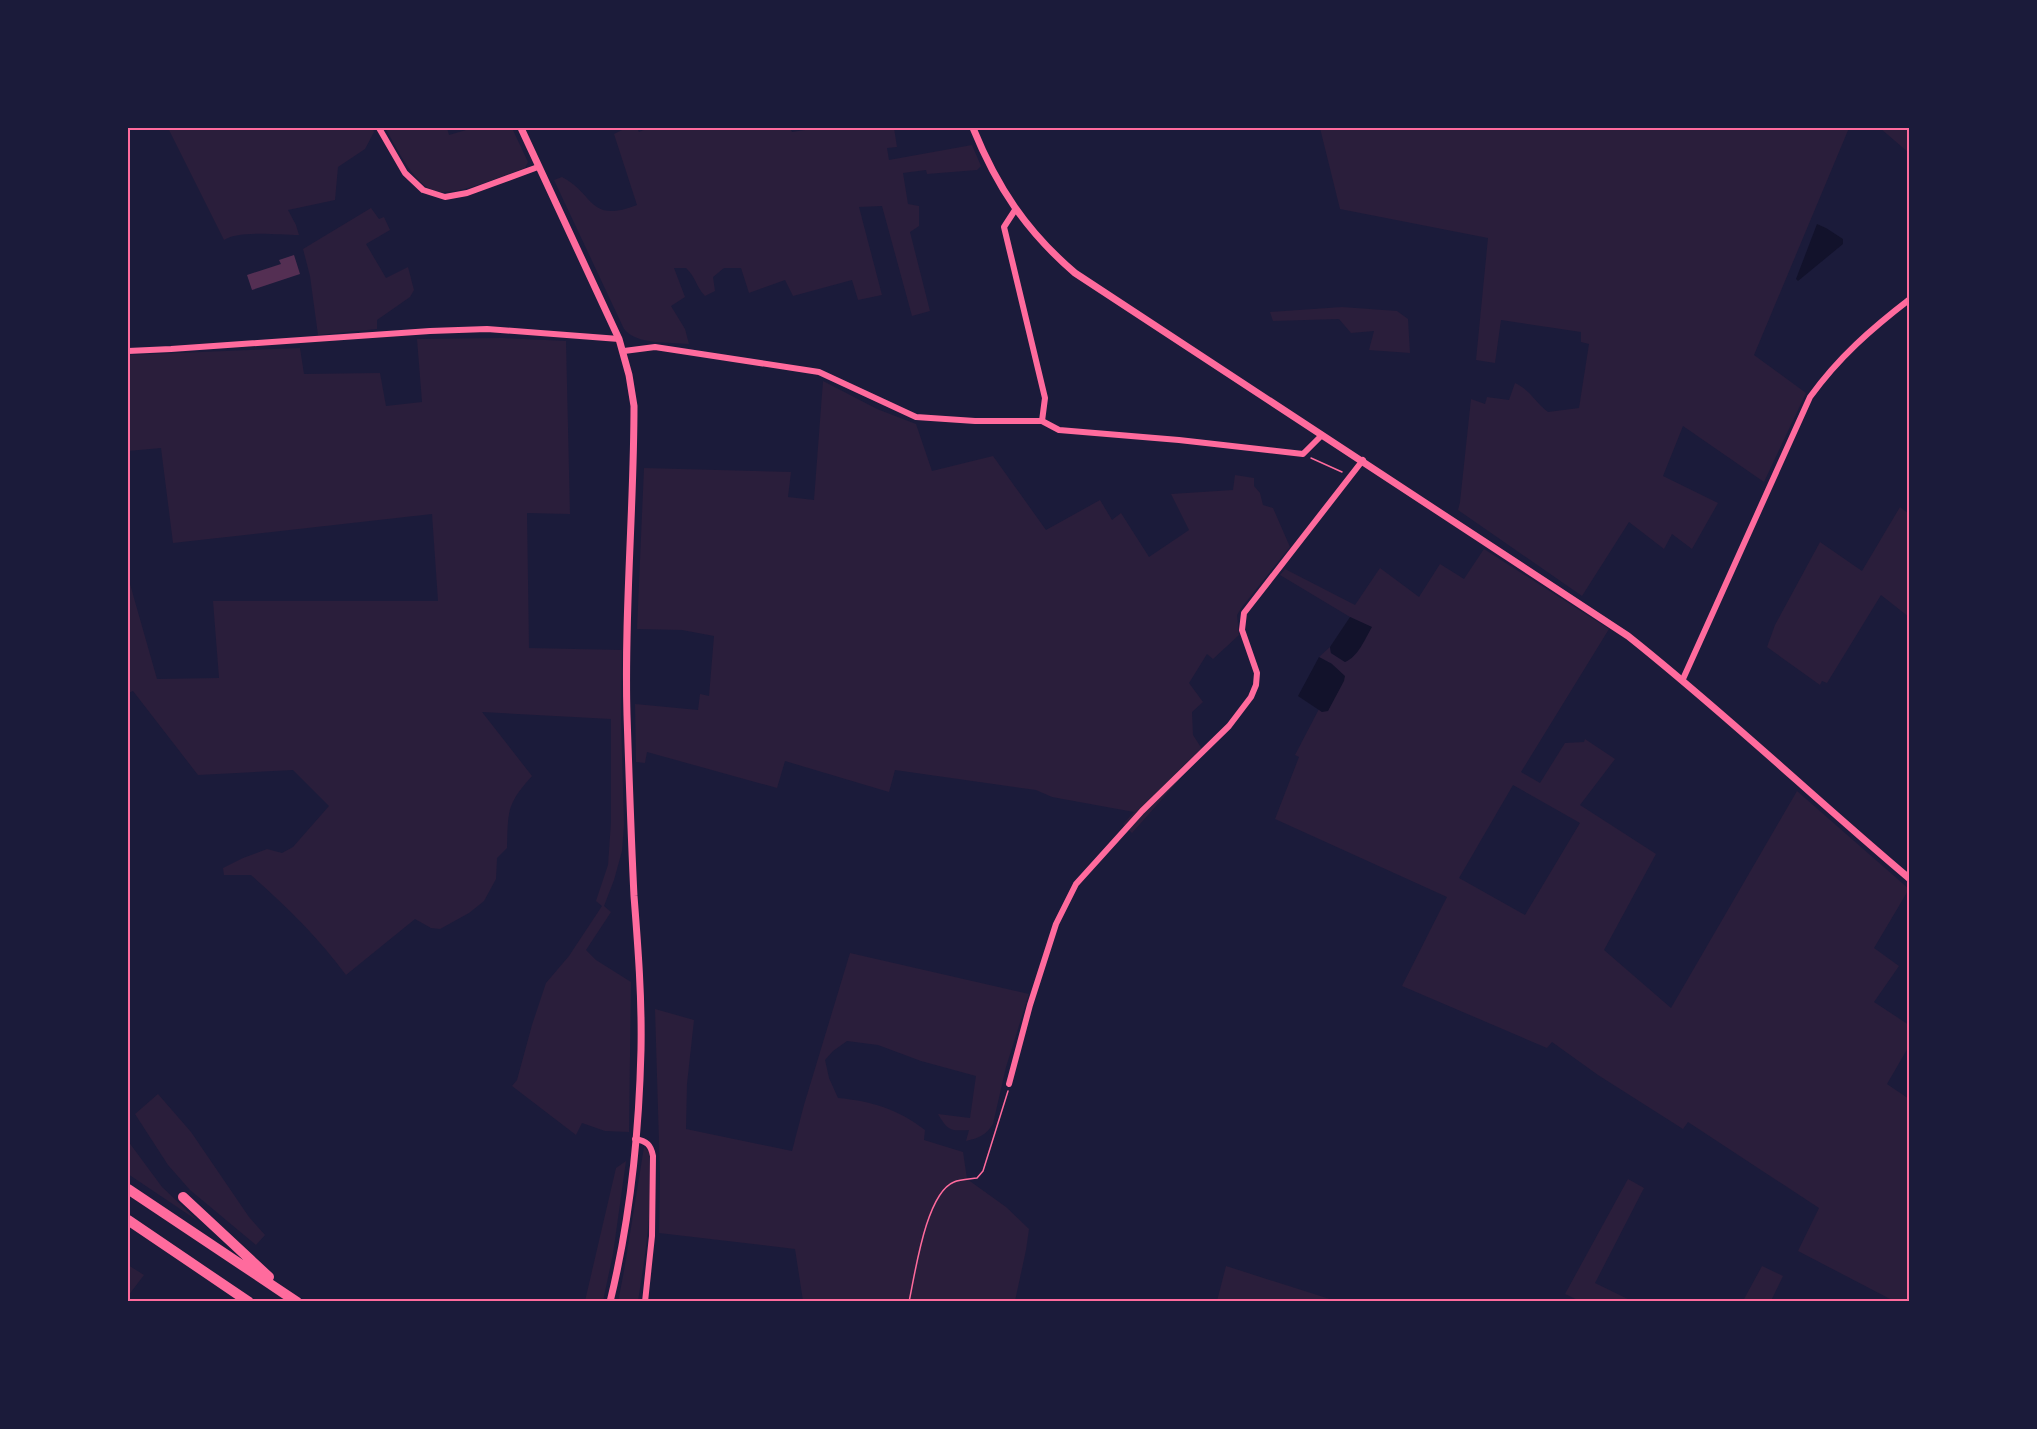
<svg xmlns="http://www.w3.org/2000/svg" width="2037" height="1429" viewBox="0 0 2037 1429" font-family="Mulish,sans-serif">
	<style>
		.green { fill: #2a1e3b; fill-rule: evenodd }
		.water { fill: #12122b }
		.building { fill: #542f53 }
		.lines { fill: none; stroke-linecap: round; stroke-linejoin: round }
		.path { stroke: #ff6b9d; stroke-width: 1.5 }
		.minor { stroke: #ff6b9d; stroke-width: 6 }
		.tertiary { stroke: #ff6b9d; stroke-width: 7 }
		.motorway { stroke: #ff6b9d; stroke-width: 10 }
		.neatline { fill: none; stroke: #ff6b9d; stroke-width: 2 }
	</style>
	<rect width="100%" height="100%" fill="#1b1b3a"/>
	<path class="green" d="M168,128H378L373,129L374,132L365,149L338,167L335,200L288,210L296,225L299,235C279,235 240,230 224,240Z
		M385,128H447L449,135L473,128H512L528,162L525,168C504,175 452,199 432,190C411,180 396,146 385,128Z
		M626,128H637L639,132L648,128H790L792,132L818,128H894L897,147L887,148L889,160L972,145L981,166L977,170L927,174L926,170L903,173L908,204L919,206V226L910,232L930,311L912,316L882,206L859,207L882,295L858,300L852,280L793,296L785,280L749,293L741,268H724L713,277L715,291L705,296C696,287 696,277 686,268H674L685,297L671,306L685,329L689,344C668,342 637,345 624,329L554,180L562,177C595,194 588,224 637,205L614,134Z
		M1320,128H1849L1754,355L1806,393L1764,482L1683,426L1663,476L1718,503L1692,549L1672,534L1664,549L1629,522L1582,596L1458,510L1460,502L1471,399L1485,404L1487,397L1509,400L1515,383C1529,389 1536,403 1548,412L1579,408L1589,344L1581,342V332L1501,320L1495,363L1476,360L1488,238L1340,209Z
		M1880,128H1909V153Z
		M371,208L379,219L384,217L390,230L366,244L386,278L408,267L414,290L410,297L377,320V329L318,335L310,276L303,249Z
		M1342,307L1397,311L1408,319L1410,353L1369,350L1374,331L1351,333L1339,319L1273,321L1270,312Z
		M502,338L566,341L570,514L527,513L529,648L622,650L621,719L624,824L622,851L614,880L604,906L611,912L586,950L596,960L631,982L629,1132L605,1131L582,1123L576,1135L512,1086L517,1080L532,1025L546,983L569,956L602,906L596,901L608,865L611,822V719L482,712L532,776C507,804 508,810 507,848L497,858L496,879L484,901L469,913L440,929L431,928L415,919L346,975C318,937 286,906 251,875H224L223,868L243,858L267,849L282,853L293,847L329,806L293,770L198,775L133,691L128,693V577L157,679L219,678L213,601H438L432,514L173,543L161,448L128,451V355L300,348L304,374L380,373L386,406L422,402L417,339Z
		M823,381L877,409L916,424L932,471L993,456L1046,530L1100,500L1112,520L1121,513L1149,557L1189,530L1171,494L1233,490L1235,475L1254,478V486L1260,493L1263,505L1273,508L1290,547L1242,607L1237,615L1239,635L1213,659L1207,654L1189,683L1203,702L1192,712L1193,735L1202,749L1177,772L1179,780L1132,833L1123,824L1134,812L1052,797L1036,790L895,770L889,792L785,761L777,788L647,752L645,763L636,762L635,704L698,710L700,694L709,696L714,636L682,630L637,629L644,468L791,472L788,497L814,500Z
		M1900,507L1909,514V617L1881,595L1827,683L1822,681L1820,685L1767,647L1775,625L1820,542L1862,571Z
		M1484,549L1609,629L1521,772L1540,783L1565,743L1584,742L1585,739L1615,759L1580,805L1656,854L1604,950L1671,1008L1797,791L1909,889L1874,948L1899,966L1874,1002L1909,1025V1046L1887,1084L1909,1099V1301H1894L1798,1251L1819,1208L1688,1122L1683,1129L1598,1075L1552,1042L1547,1048L1402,986L1447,897L1275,819L1299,757L1295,755L1319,709L1322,712L1332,664L1319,657L1330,647L1331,653L1345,662L1371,627L1350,617L1280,575L1285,569L1355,605L1380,568L1419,597L1440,564L1464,579ZM1513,785L1580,823L1525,915L1459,878Z
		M850,953L1029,994L1006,1067L993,1124C986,1135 979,1138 966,1141L969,1130C950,1131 948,1131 938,1114L970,1118L976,1076L921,1061L878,1045L847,1041L833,1051L825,1060L829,1078L838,1098C871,1101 898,1109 925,1130L924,1140L963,1152L967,1179L1006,1207L1029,1229L1026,1250L1015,1301H803L795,1249L659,1233L660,1176L655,1009L694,1020L687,1084L686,1129L792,1151L804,1105Z
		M158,1094L191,1132L249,1217L265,1235L256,1245L190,1190L168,1165L135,1114Z
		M128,1141L162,1187L198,1221L128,1174Z
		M644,1147L650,1153C653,1203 646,1252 638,1301L618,1302L624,1271Z
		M626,1161L613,1254L603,1301H585L616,1168Z
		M1628,1179L1644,1188L1595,1283L1632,1301H1580L1565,1294Z
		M128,1265L144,1275L128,1296Z
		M1226,1266L1336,1301H1217Z
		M1762,1266L1783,1276L1771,1301H1743Z"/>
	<path class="water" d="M1817,224L1826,228L1843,239V244L1798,281L1796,279Z
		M1350,617L1372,627C1365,639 1358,657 1345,662L1331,653L1330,647Z
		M1319,657L1332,664L1345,676L1344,681L1328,711L1322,712L1298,696Z"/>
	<path class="building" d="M294,255L300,274L252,290L247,275L281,264L279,260Z"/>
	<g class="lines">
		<path class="path" d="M1311,458L1342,472
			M909,1302C915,1274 926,1193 954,1182C960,1179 970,1179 977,1178L983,1171L1008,1091"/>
		<path class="minor" d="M379,128L405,173L423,190L445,197L467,193L538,167
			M1015,210L1004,227L1045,398L1042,421
			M128,351L171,349L430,331L487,329L619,339
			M624,351L655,347L819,372L916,417L975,421H1042L1059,430L1179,440L1303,454L1322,435
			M1683,679L1810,397C1839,357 1871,329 1910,299
			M1009,1084L1030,1005L1056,924L1076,884L1142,811L1229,726L1251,697L1256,685L1257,673L1242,630L1244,613L1363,460
			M635,1139C647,1141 651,1145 653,1156L652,1236L645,1302"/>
		<path class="tertiary" d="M521,128L619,339L629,375L634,406C634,509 624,612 627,715C629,775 631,836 634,896C638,947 642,998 641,1050C639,1134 630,1220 610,1302
			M973,128C997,187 1026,231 1075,273L1628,636C1725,713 1815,799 1910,879"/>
		<path class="motorway" d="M128,1189L297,1302
			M183,1197L269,1277
			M128,1220L249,1302"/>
	</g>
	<rect width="2037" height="1429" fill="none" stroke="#1b1b3a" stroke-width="258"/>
	<rect x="129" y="129" width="1779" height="1171" class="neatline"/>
</svg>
